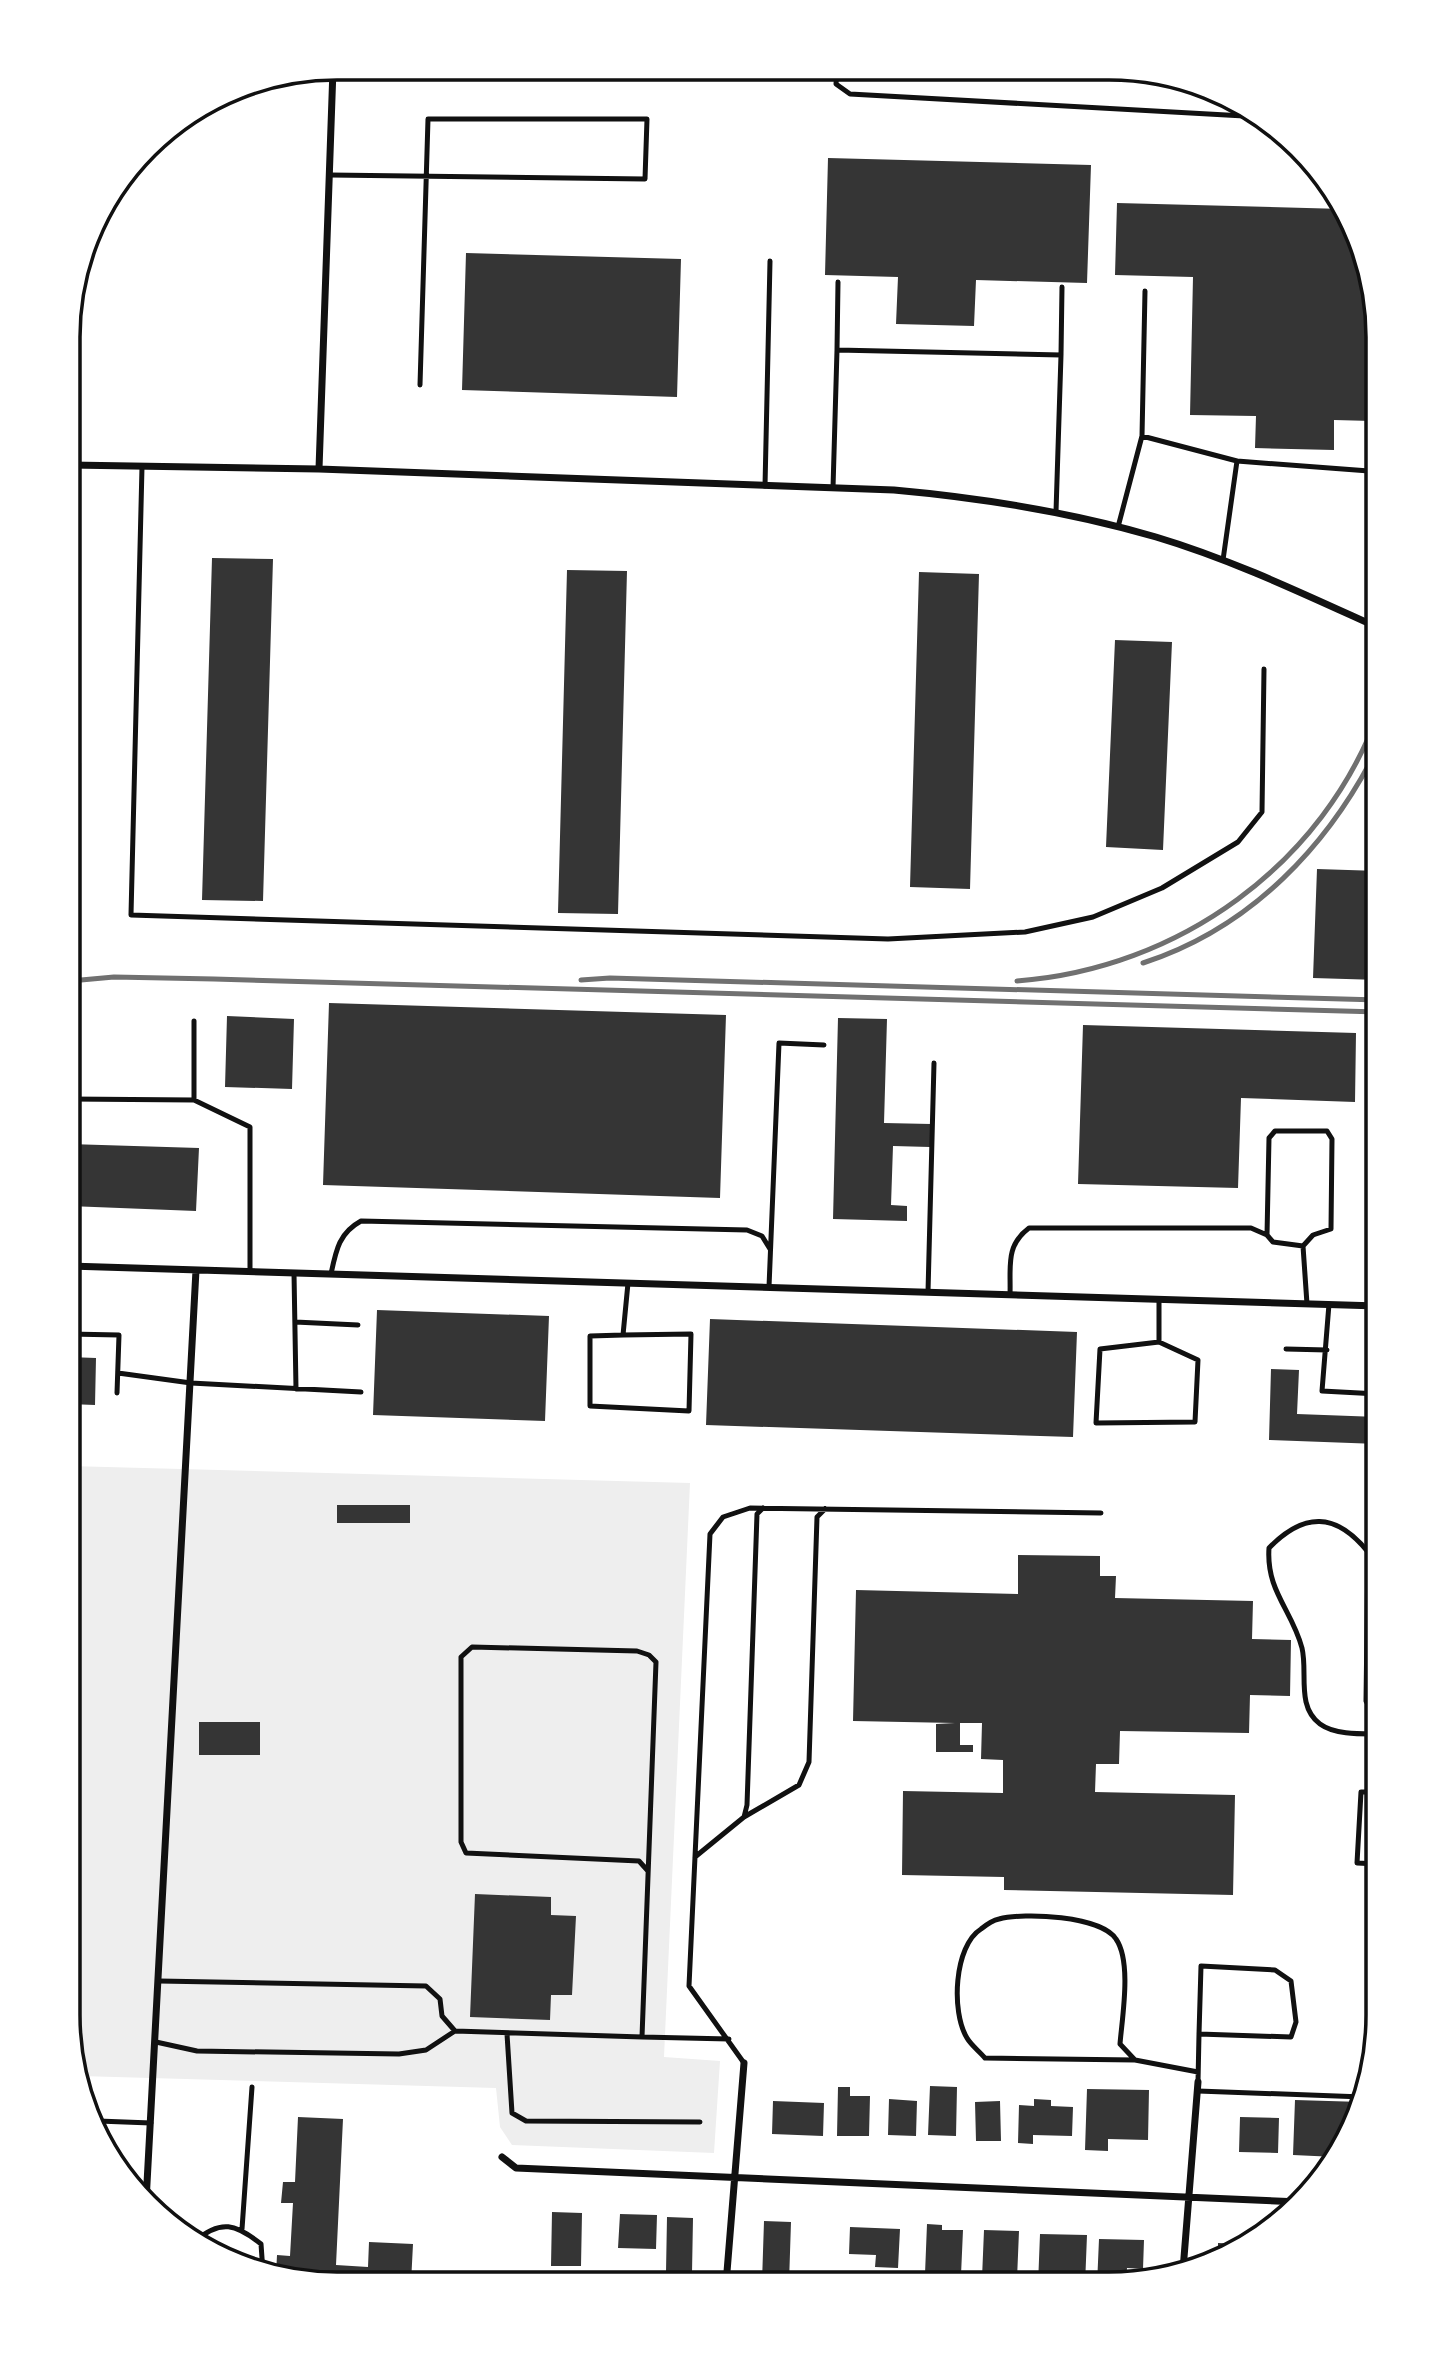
<svg xmlns="http://www.w3.org/2000/svg" width="1447" height="2353" viewBox="0 0 1447 2353" font-family="'Varela Round',sans-serif">
	<style>
		.green { fill: #eee }
		.building { fill: #353535 }
		.lines { fill: none; stroke-linecap: round; stroke-linejoin: round }
		.service { stroke: #111; stroke-width: 5 }
		.minor { stroke: #111; stroke-width: 7 }
		.rail { stroke: #707070; stroke-width: 5 }
		.rim { fill: none; stroke: #111; stroke-width: 3.5 }
	</style>
	<rect width="100%" height="100%" fill="#fff"/>
	<path class="green" d="M69,1466L690,1483L664,2057L720,2061L714,2153L512,2145L500,2127L496,2088L80,2076L68,2015Z"/>
	<path class="building" d="M828,158L1091,165L1087,283L976,280L974,326L896,324L898,277L825,275Z
		M1117,203L1343,209L1358,235L1375,319L1374,374H1379V399H1373L1372,421L1334,420V450L1255,448L1256,416L1190,415L1193,277L1115,275Z
		M466,253L681,259L677,397L462,390Z
		M212,558L273,559L263,901L202,900Z
		M567,570L627,571L618,914L558,913Z
		M919,572L979,574L970,889L910,887Z
		M1115,640L1172,642L1163,850L1106,847Z
		M1317,869L1379,871V980L1313,978Z
		M329,1003L726,1015L720,1198L323,1185Z
		M227,1016L294,1019L292,1089L225,1087Z
		M838,1018L887,1019L884,1123L931,1124L930,1147L893,1146L891,1205L907,1206V1221L833,1219Z
		M1083,1025L1356,1033L1355,1102L1241,1098L1238,1188L1078,1184Z
		M69,1144L199,1148L196,1211L69,1206Z
		M377,1310L549,1316L545,1421L373,1415Z
		M710,1319L1077,1332L1073,1437L706,1425Z
		M69,1357L96,1358L95,1405L69,1404Z
		M1271,1369L1299,1370L1297,1414L1378,1417V1444L1269,1440Z
		M337,1505H410V1523H337Z
		M1018,1555L1100,1556V1576H1116L1115,1598L1253,1601L1252,1639L1291,1640L1290,1696L1250,1695L1249,1733L1120,1731L1119,1764H1096L1095,1792L1235,1795L1233,1895L1004,1890V1877L902,1875L903,1791L1003,1793V1760L981,1759L982,1723H960V1745H973V1752H936V1724L955,1723L853,1721L856,1590L1018,1594Z
		M199,1722H260V1755H199Z
		M475,1894L551,1897V1915L576,1916L572,1995H551L550,2020L470,2017Z
		M930,2086L957,2087L956,2136L928,2135Z
		M838,2087H850V2096H870L869,2136H837Z
		M1087,2089L1149,2090L1148,2140L1108,2139V2151L1085,2150Z
		M889,2099L917,2101L916,2136L888,2135Z
		M1034,2099L1051,2100V2106L1073,2107L1072,2136L1033,2135V2144L1018,2143L1019,2105L1034,2106Z
		M1295,2100L1362,2102L1358,2118L1336,2157L1293,2155Z
		M773,2101L824,2103L823,2136L772,2134Z
		M1000,2101L1001,2141H976L975,2102Z
		M298,2117L343,2119L336,2265L368,2267L369,2242L413,2244L411,2283L303,2282L276,2275L277,2255L290,2256L293,2203H281L283,2182H295Z
		M1240,2117L1279,2118L1278,2153L1239,2152Z
		M552,2212L582,2213L581,2266H551Z
		M620,2214L657,2215L656,2249L618,2248Z
		M667,2217L693,2218L692,2273L666,2272Z
		M764,2221L791,2222L789,2283L762,2282Z
		M927,2224L942,2225V2230H963L961,2275L925,2274Z
		M850,2227L900,2229L898,2268L875,2267L876,2255L849,2254Z
		M984,2230L1019,2231L1017,2279L982,2278Z
		M1040,2234L1087,2235L1085,2285H1038Z
		M1099,2239L1144,2240L1143,2269L1127,2268L1126,2281L1097,2285Z
		M1218,2243L1247,2244L1218,2261Z"/>
	<g class="lines">
		<path class="service" d="M837,70L836,84L850,94L1262,117
			M330,175L645,179L647,119H428L420,385
			M837,350L838,282
			M1061,355L1062,287
			M1142,436L1145,291
			M142,467L131,915L888,939L1025,932L1093,917L1162,888L1238,842L1262,812L1264,669
			M765,486L770,261
			M833,488L837,350L1061,355L1056,512
			M1118,527L1142,436L1237,461
			M1223,560L1237,461L1369,471
			M194,1021V1100
			M69,1099L194,1100L250,1127V1271
			M1303,1246L1273,1242L1267,1235L1269,1138L1275,1131H1327L1332,1139L1331,1229L1313,1235L1303,1246L1307,1304
			M294,1273L296,1389
			M331,1274C336,1250 339,1233 361,1221L747,1230L762,1236L770,1249
			M769,1287L779,1043L824,1045
			M928,1292L934,1063
			M1010,1295C1011,1267 1005,1246 1029,1228H1251L1267,1235
			M1329,1304L1322,1391L1378,1394
			M295,1322L358,1325
			M69,1334L119,1335L117,1393
			M623,1335L691,1334L689,1411L590,1406V1336L623,1335L628,1283
			M1159,1342L1100,1349L1096,1423L1195,1422L1198,1360L1159,1342V1299
			M1286,1349L1327,1350
			M118,1373L191,1383L361,1392
			M1378,1734C1361,1734 1335,1735 1320,1724C1296,1706 1308,1673 1302,1648C1292,1610 1266,1591 1269,1548C1304,1512 1336,1512 1368,1552L1366,1701L1378,1723
			M744,1817L799,1785L809,1762L817,1517L825,1509
			M695,1857L744,1817L747,1805L757,1514L763,1508
			M1378,1864L1357,1863L1361,1792H1378
			M159,1981L426,1986L440,1999L442,2016L455,2031L642,2037L656,1662L649,1655L637,1651L472,1647L461,1657V1842L466,1853L639,1861L648,1871
			M507,2034L512,2113L526,2121L700,2122
			M642,2037L729,2039
			M156,2042L197,2051L399,2054L426,2050L455,2031
			M1135,2060L985,2058C979,2051 971,2045 967,2038C951,2012 954,1946 981,1929C986,1925 994,1920 999,1919C1024,1912 1101,1916 1116,1939C1132,1962 1122,2018 1120,2044L1135,2060L1198,2072
			M744,2063L689,1986L710,1534L723,1517L750,1508L1101,1513
			M1198,2082L1199,2034L1291,2037L1296,2022L1291,1981L1275,1970L1201,1966L1199,2034
			M1198,2091L1363,2097
			M95,2129L98,2121L151,2123
			M242,2229L252,2087
			M195,2241C221,2219 236,2224 261,2244L263,2272"/>
		<path class="minor" d="M70,465L319,469L894,490C983,498 1070,512 1156,537C1233,560 1306,595 1379,628
			M319,469L333,69
			M69,1266L1378,1306
			M502,2157L516,2168L1300,2202
			M146,2202L196,1270
			M1183,2270L1198,2082
			M726,2284L744,2063"/>
		<path class="rail" d="M1143,963C1251,928 1330,845 1379,745
			M581,980L610,978L1379,1000
			M70,981L114,977L214,979L1379,1012
			M1017,981C1178,969 1324,865 1379,711"/>
	</g>
	<path d="M0 0H1447V2353H0ZM337 80H1109A257 257 0 0 1 1366 337V2015A257 257 0 0 1 1109 2272H337A257 257 0 0 1 80 2015V337A257 257 0 0 1 337 80Z" fill="#fff" fill-rule="evenodd"/>
	<path class="rim" d="M337 80H1109A257 257 0 0 1 1366 337V2015A257 257 0 0 1 1109 2272H337A257 257 0 0 1 80 2015V337A257 257 0 0 1 337 80Z"/>
</svg>
